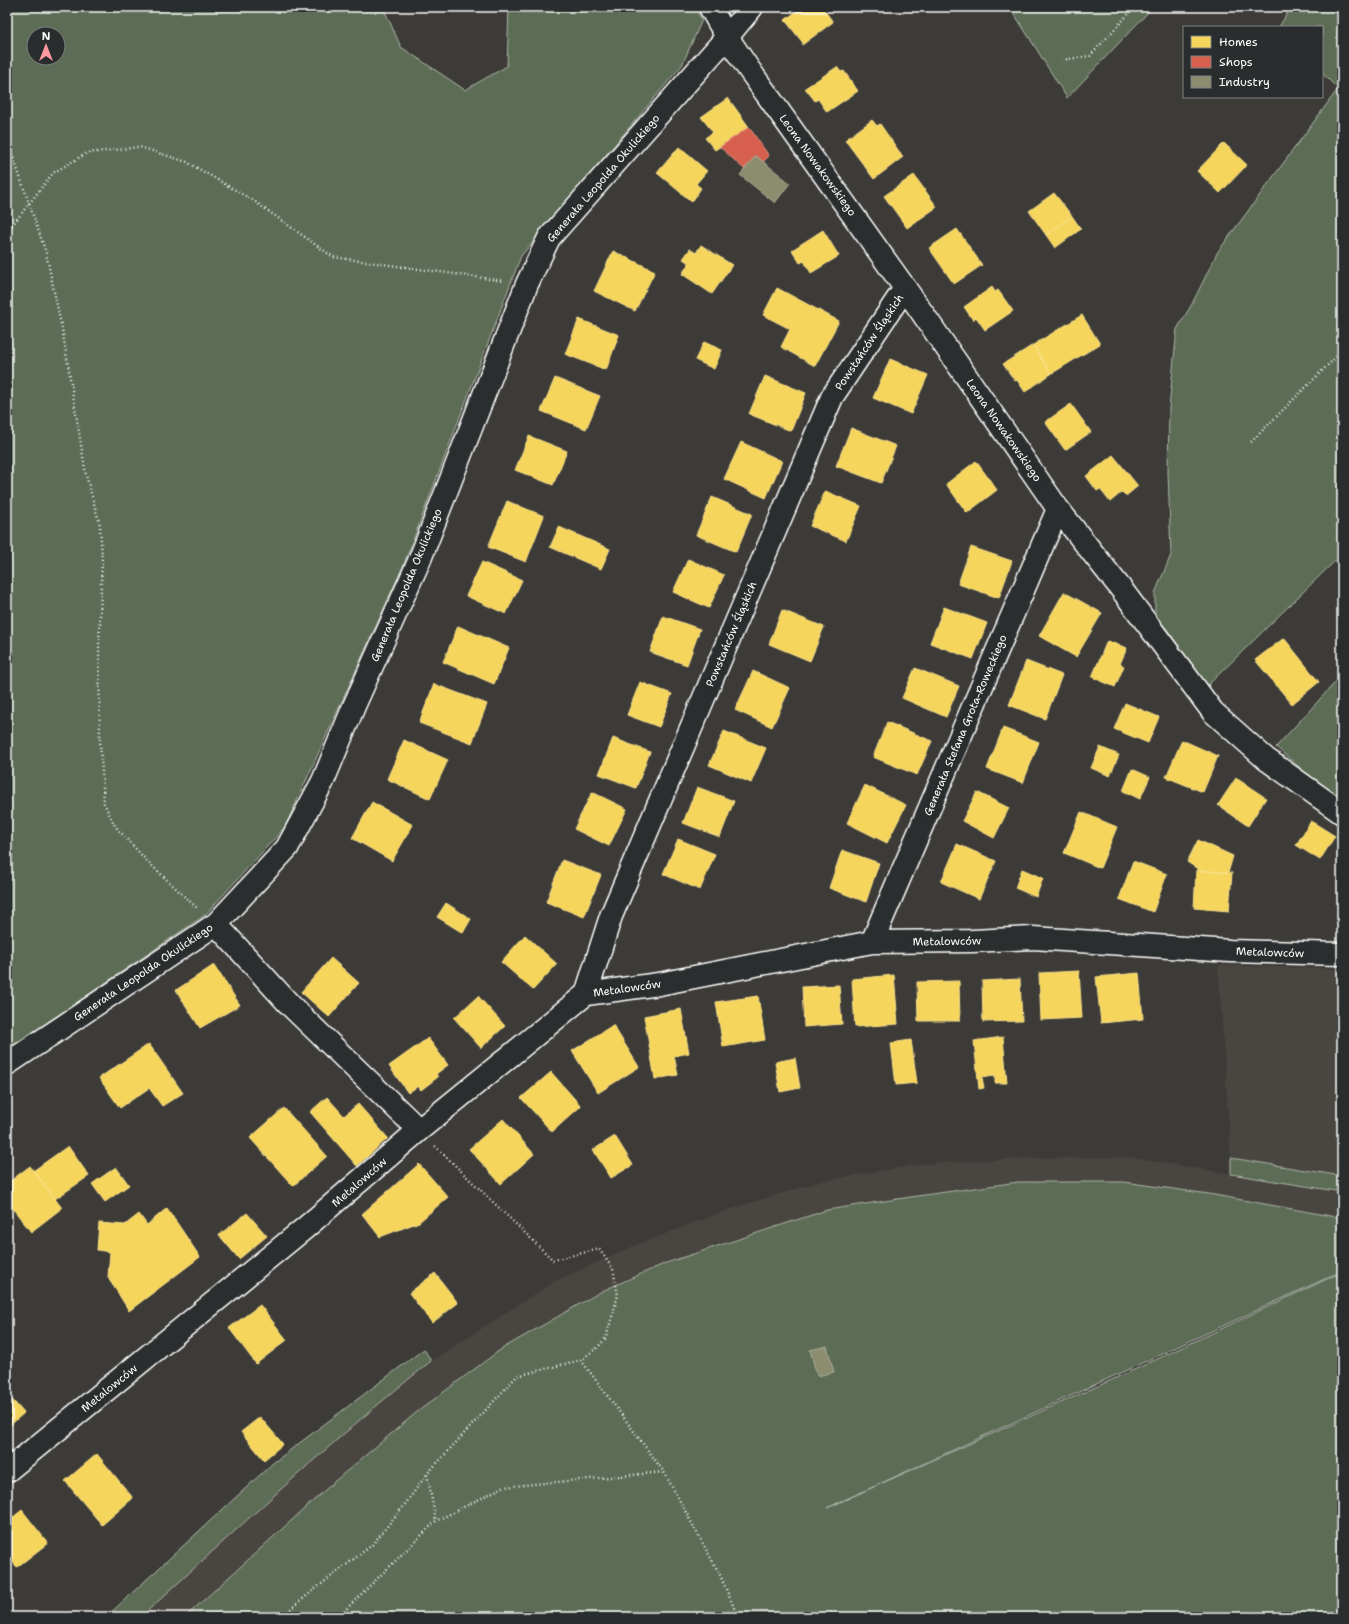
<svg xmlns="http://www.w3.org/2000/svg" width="1349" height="1624" viewBox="0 0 1349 1624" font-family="'Shantell Sans',sans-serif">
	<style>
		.built { fill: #4a453f }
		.green { fill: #5c6c55; stroke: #aeb6aa; fill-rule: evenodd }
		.homes { fill: #f6d55c; stroke: #f9e28d }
		.shops { fill: #d6604d; stroke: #e29082 }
		.industry { fill: #8c8c6e; stroke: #aeae9a }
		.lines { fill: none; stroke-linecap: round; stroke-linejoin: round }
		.minor-casing { stroke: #fff; stroke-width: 25 }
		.path { stroke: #fff; stroke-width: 2.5; stroke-dasharray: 1 3; stroke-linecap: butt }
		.minor { stroke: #2a2d2e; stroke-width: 22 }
		.labels { text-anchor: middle; stroke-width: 4; stroke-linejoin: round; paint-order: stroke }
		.street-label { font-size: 11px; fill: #fff; stroke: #2a2d2e }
	</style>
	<rect width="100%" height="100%" fill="#3d3b38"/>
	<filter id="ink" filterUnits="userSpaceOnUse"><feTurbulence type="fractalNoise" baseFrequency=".025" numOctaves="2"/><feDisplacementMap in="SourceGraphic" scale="8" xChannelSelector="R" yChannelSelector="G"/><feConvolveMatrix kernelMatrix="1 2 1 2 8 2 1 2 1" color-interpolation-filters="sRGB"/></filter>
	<g filter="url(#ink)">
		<path class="built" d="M1218,965L1342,969V1176L1231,1158Z
			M1127,1157L1342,1192V1218L1209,1194L1124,1182H1018L917,1196L827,1210L766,1229L666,1263L602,1291L500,1350L417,1412L335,1481L185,1617H141L313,1460L371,1409L431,1361L555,1281L636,1245L733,1208L822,1181L921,1164L1034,1158Z"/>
		<path class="green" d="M7,7H383L401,47L465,90L507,66L509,7H694L702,20L682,65L521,256L404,564L285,827L205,915L7,1050ZM34,34H58V58H34Z
			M1010,7H1153L1067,98Z
			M1291,7H1342V554L1207,686L1166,628L1155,616V593L1171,555L1168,472L1169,408L1177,329L1192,304L1217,253L1338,89L1322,73V27H1279Z
			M1342,675V804L1276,747Z
			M1231,1158L1342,1176V1192L1231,1174Z
			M1018,1182H1124L1209,1194L1342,1218V1271L827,1508L1138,1368L1342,1272V1617H185L335,1481L417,1412L500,1350L602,1291L666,1263L827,1210L917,1196Z
			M424,1349L431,1361C330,1442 236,1530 141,1617H106L273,1463Z"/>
		<path class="homes" d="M802,7H807L808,9L811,7H822L833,22L802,45L803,43L785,20Z
			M837,67L841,72L844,71L858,91L827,112L818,99L815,101L805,88Z
			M728,98L749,127L715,150L705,138L713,132L701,117Z
			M872,120L877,126L880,124L903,157L874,179L845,140Z
			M1224,143L1247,165L1220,193L1197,171Z
			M679,147L707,171L696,184L701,188L692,202L657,173Z
			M914,175L937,207L907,228L884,196Z
			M1054,193L1072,216L1046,235L1029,211Z
			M1072,216L1081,229L1055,248L1046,235Z
			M957,229L982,265L954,284L929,248Z
			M823,230L839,256L811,273L804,261L800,263L792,250Z
			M701,245L732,265L712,294L682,274L689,263L683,259L690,249L696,253Z
			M613,251L655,271L635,311L594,291Z
			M992,287L995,292L998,290L1013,311L985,330L976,317L973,320L964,307Z
			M777,288L839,321L815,366L781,347L790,329L763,315Z
			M1082,315L1100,344L1051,374L1033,345Z
			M579,319L619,335L606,370L565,354Z
			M704,342L722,350L714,369L695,360Z
			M1033,345L1051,374L1025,392L1017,380L1015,381L1003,364Z
			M890,359L928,375L911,414L873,398Z
			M765,376L806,393L791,431L749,414Z
			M555,378L600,396L586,429L541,411Z
			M1071,404L1091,432L1065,450L1045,422Z
			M851,428L896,446L881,483L836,466Z
			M529,436L567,451L553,485L515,470Z
			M741,442L782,461L766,498L724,479Z
			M1113,455L1138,486L1126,496L1122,492L1110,502L1100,489L1097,491L1086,476Z
			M976,461L997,490L967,513L946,484Z
			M825,491L861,506L846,541L810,526Z
			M712,497L752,514L736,552L696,535Z
			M507,501L544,516L526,562L488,547Z
			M559,527L610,549L601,569L550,547Z
			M971,547L1012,561L999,598L958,584Z
			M688,559L724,575L709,608L673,592Z
			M482,562L522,580L506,614L466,596Z
			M1064,592L1102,613L1076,657L1039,636Z
			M944,607L987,623L973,659L930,643Z
			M782,610L824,627L810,661L769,644Z
			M663,616L700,629L687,665L650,652Z
			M458,626L509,648L494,684L443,662Z
			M1284,638L1319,682L1292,704L1255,660Z
			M1107,641L1127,648L1120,664L1124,666L1115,687L1092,677Z
			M1026,661L1062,675L1045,719L1009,705Z
			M915,668L959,686L946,717L902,698Z
			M753,671L790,688L772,727L735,710Z
			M640,682L672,694L659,727L627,715Z
			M434,684L487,704L472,743L419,723Z
			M1125,703L1159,717L1148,743L1114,729Z
			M887,722L932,741L917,775L873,757Z
			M1003,728L1039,742L1023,783L987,769Z
			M724,731L766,748L751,783L709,765Z
			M613,738L650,752L636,788L599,774Z
			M404,740L448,760L430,799L387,779Z
			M1182,740L1218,756L1203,792L1166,777Z
			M1100,747L1119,755L1110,776L1091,768Z
			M1132,769L1150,777L1140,799L1123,791Z
			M1236,778L1266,798L1248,826L1218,805Z
			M865,785L906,805L887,843L847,823Z
			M697,787L734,801L720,837L683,823Z
			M592,792L627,809L609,846L574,829Z
			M977,792L1009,808L994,838L962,821Z
			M372,802L413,825L392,861L352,838Z
			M1081,812L1117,827L1100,868L1064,853Z
			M1311,821L1335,836L1320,860L1296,845Z
			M678,839L715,854L700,890L663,874Z
			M1198,840L1233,856L1228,873L1201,871L1187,862Z
			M957,844L996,861L979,899L941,882Z
			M842,850L879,863L866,902L829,888Z
			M562,860L601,875L584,917L546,902Z
			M1133,861L1167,874L1153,912L1119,899Z
			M1022,869L1043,878L1036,897L1015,888Z
			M1196,870L1232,873L1229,911L1194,908Z
			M446,903L471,919L463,933L437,917Z
			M525,935L557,964L533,990L501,962Z
			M331,958L359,983L329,1017L301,992Z
			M214,965L240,1005L200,1028L176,990Z
			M1079,971L1082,1018L1041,1020L1039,973Z
			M1139,973L1143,1019L1101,1023L1096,977Z
			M894,975L898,1024L855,1027L852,979Z
			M1020,979L1022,1021L983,1022L982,981Z
			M959,981L960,1021H918L917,982Z
			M839,985L842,1024L804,1027L802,987Z
			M478,996L505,1026L481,1048L454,1018Z
			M758,996L765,1040L723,1047L716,1002Z
			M681,1009L689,1053L674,1056L678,1075L655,1079L644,1016Z
			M613,1025L639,1067L598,1093L572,1051Z
			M1003,1037L1007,1083H995V1075L982,1077L984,1088L979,1089L974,1041Z
			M428,1038L448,1065L436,1074L438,1077L421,1090L418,1086L408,1093L389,1066Z
			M911,1040L917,1083L896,1085L891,1043Z
			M149,1044L183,1093L162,1106L149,1088L120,1108L99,1078Z
			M795,1058L800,1088L780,1092L775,1062Z
			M551,1072L581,1106L552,1132L521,1098Z
			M327,1097L344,1116L358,1104L388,1138L357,1166L310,1112Z
			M284,1108L327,1156L293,1186L250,1138Z
			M503,1119L534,1154L501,1184L469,1149Z
			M615,1136L633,1165L611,1178L593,1150Z
			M68,1146L89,1176L55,1199L33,1171Z
			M419,1164L448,1197L419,1222L380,1237L362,1214Z
			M30,1166L62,1208L31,1232L7,1201V1180L9,1182Z
			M116,1167L129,1185L105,1202L92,1184Z
			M167,1208L200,1257L129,1311L108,1277L110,1252L97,1250L99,1223L125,1225L139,1214L147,1225Z
			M247,1213L267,1236L239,1259L219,1235Z
			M435,1273L458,1303L432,1323L409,1293Z
			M260,1305L287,1340L256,1364L229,1328Z
			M7,1394L24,1413L7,1428Z
			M260,1417L283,1444L264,1460L241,1432Z
			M97,1454L133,1498L102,1525L65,1481Z
			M22,1510L48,1543L17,1567L7,1555V1522Z"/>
		<path class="shops" d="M749,127L769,156L763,162L756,156L744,169L720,147Z"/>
		<path class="industry" d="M756,156L790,183L775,203L740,175Z
			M827,1346L834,1372L817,1376L810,1350Z"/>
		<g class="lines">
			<g class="minor-casing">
				<path id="minor" d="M710,7L727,37L748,68L905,288L1058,509L1122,590L1213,712L1266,759L1342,813
					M216,924L290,1005L419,1130
					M872,942L1058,509
					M586,994L611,916L832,397L905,288
					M7,1064L216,924L287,848L323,781L354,706L420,559L527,284L549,238L727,37L752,7
					M7,1471L305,1228L419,1130L586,994L659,984L872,942L972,941L1033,938L1230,951L1342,954"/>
			</g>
			<path class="path" d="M1062,60L1090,56L1135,7
				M7,139L46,253L63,334L86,475L100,525L102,558L99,645L100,741L104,803L115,826L146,860L197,908
				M7,232L53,173L87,153L140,147L187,162L254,201L333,257L504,281
				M1251,442L1342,351
				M435,1146L553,1260L599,1249L613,1269L618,1295L606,1338L598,1347L581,1360L517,1376L427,1474L436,1521
				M581,1360L664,1472L720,1575L738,1617
				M281,1617L315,1589L372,1545L406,1503L427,1474
				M338,1617L436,1521L503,1487L664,1472"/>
			<use href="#minor" class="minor"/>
		</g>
	</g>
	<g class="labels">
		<g class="street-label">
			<text transform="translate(818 165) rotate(54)" y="4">Leona Nowakowskiego</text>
			<text transform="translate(603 178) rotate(-49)" y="4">Generała Leopolda Okulickiego</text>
			<text transform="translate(869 342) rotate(-56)" y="4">Powstańców Śląskich</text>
			<text transform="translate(1004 430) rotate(55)" y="4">Leona Nowakowskiego</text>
			<text transform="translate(406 585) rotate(-67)" y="4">Generała Leopolda Okulickiego</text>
			<text transform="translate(731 634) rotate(-67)" y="4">Powstańców Śląskich</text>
			<text transform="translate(965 725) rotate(-67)" y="4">Generała Stefana Grota-Roweckiego</text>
			<text transform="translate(947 941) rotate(-1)" y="4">Metalowców</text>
			<text transform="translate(1270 952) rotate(2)" y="4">Metalowców</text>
			<text transform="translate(143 972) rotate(-34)" y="4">Generała Leopolda Okulickiego</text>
			<text transform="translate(627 988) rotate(-8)" y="4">Metalowców</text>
			<text transform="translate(359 1182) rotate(-41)" y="4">Metalowców</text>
			<text transform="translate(109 1388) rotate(-39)" y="4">Metalowców</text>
		</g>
	</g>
	<rect width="1349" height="1624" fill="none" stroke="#2a2d2e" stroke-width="24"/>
	<rect x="12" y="12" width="1325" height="1600" fill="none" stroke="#fff" stroke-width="1.5" filter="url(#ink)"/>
	<rect x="1183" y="26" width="140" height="72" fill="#2a2d2e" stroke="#7f8182"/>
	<rect x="1191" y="36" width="20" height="12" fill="#f6d55c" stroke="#7f8182"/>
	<text x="1219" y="46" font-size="12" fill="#ffffff">Homes</text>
	<rect x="1191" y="56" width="20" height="12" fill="#d6604d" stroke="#7f8182"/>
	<text x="1219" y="66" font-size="12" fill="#ffffff">Shops</text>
	<rect x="1191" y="76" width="20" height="12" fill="#8c8c6e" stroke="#7f8182"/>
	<text x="1219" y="86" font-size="12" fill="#ffffff">Industry</text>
	<g transform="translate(46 46)"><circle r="19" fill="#2a2d2e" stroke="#7f8182"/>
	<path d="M0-3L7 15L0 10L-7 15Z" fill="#ff9aa2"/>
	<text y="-6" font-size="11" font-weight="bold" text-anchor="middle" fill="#ffffff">N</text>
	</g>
</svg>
